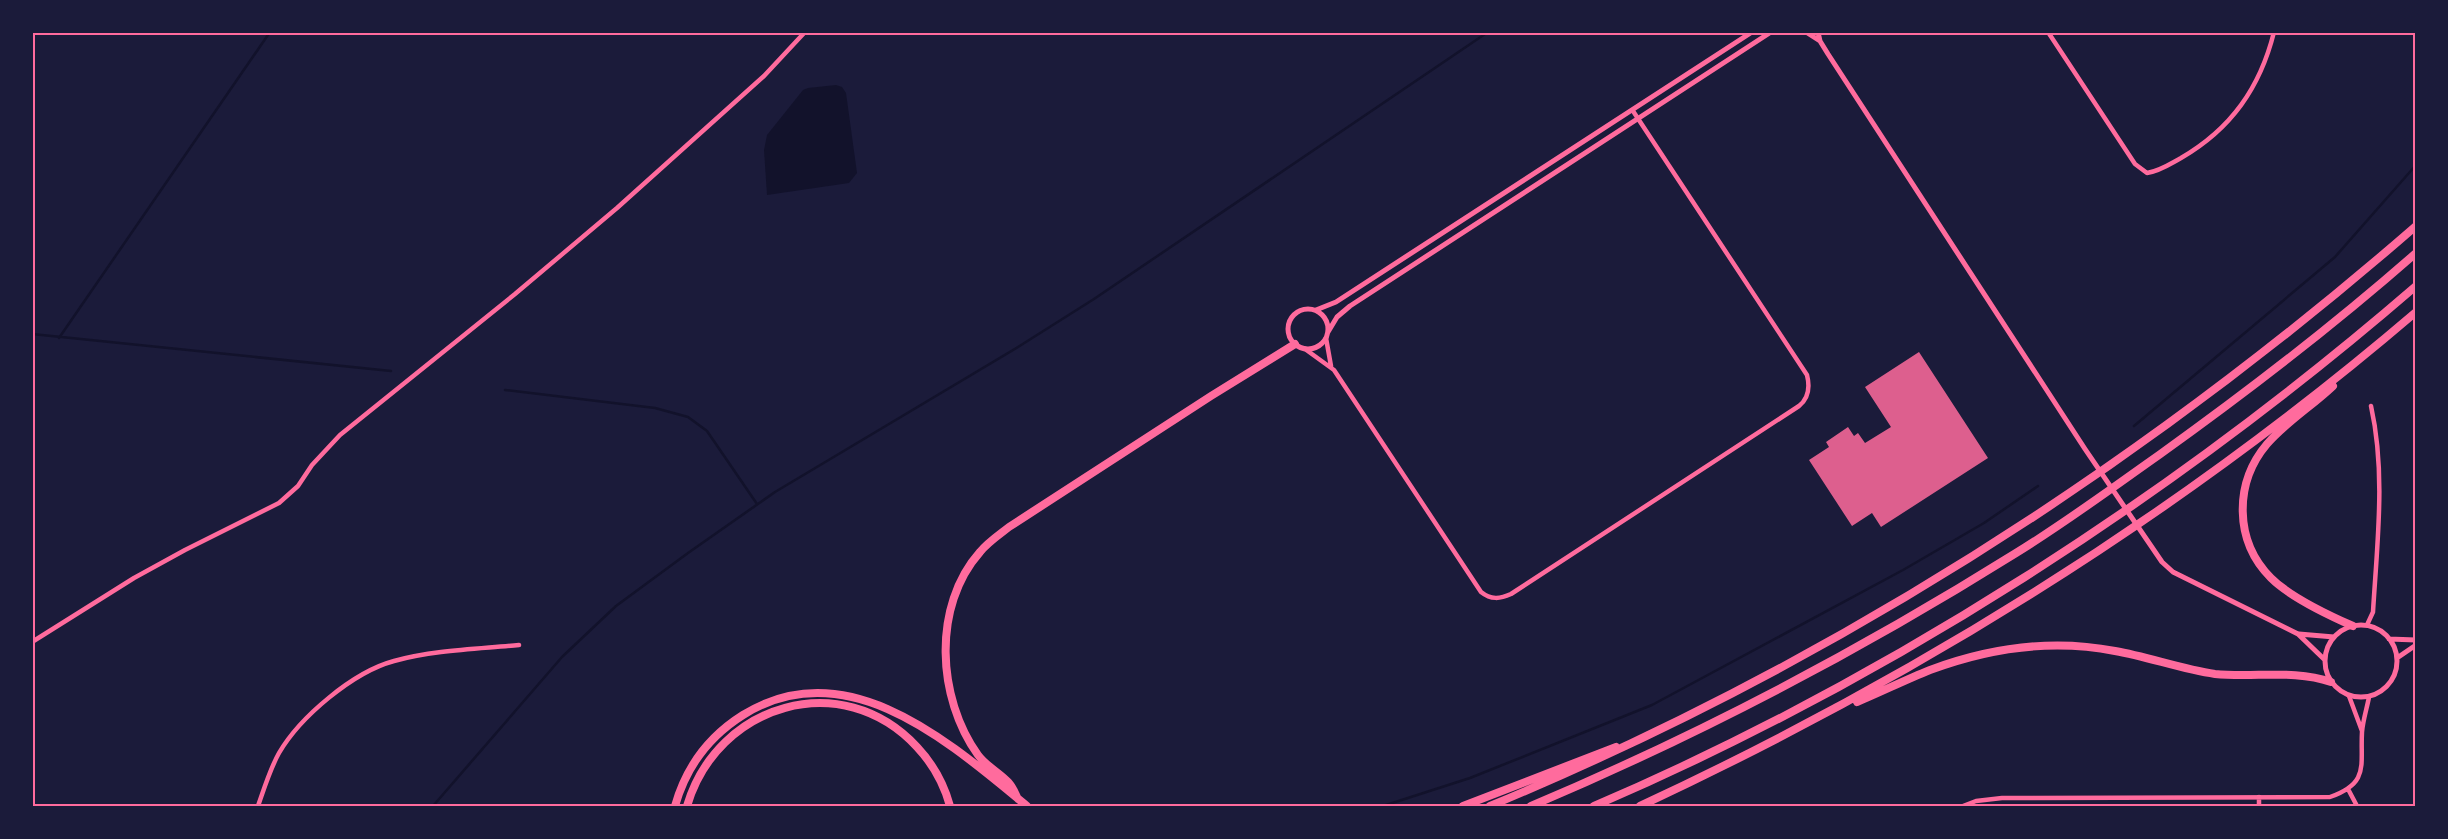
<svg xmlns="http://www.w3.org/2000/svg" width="2448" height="839" viewBox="0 0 2448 839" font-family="'Open Sans',sans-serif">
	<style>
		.water { fill: #12122b }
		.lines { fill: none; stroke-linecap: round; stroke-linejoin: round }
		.stream { stroke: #12122b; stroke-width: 2.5 }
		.building { fill: #dd5f8e }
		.minor { stroke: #ff6b9d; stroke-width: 4.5 }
		.tertiary { stroke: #ff6b9d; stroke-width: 5 }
		.motorway { stroke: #ff6b9d; stroke-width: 8 }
		.neatline { fill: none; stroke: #ff6b9d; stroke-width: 2 }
	</style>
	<rect width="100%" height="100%" fill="#1b1b3a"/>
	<path class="water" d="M836,85L842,87L846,93L857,173L849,183L767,195L764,150L767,135L803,90L808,88Z"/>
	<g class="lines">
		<path class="stream" d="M32,334L391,371
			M59,338L270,32
			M505,390L655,408L688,417L707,431L757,504
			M2134,426L2335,257L2416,165
			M433,806L562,657L616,606L688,553L775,492L1018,347L1094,299L1488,32
			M1383,806L1470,778L1652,705L1903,570L1984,523L2038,486"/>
	</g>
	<path class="building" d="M1919,352L1988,458L1881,527L1872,513L1852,526L1809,460L1829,447L1826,442L1848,427L1854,436L1858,433L1865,443L1891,427L1865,387Z"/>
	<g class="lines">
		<path class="minor" d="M2048,32L2135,164L2147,173C2160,171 2170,164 2181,158C2231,129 2260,88 2274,32
			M1326,338L1331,366
			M1305,349L1334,370L1481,592C1491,600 1500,599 1511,594L1799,406C1809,398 1810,387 1807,375L1633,111
			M2367,625L2373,612C2377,544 2386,473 2371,406
			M32,642L134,578L185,550L279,503L298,486L312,465L340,435L515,294L617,208L764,76L805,32
			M2349,696L2362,731
			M2348,789L2357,806
			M2259,797V806
			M258,806C264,789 270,769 279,753C300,717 353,672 394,661C434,650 478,649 519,645
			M1963,806L1976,801L2002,798L2330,797C2370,783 2360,765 2362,732C2363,720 2367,708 2369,697"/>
		<path class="tertiary" d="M1806,32L1820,41
			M1818,32L1820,41L1828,54L2085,449L2162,562L2173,572L2298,634L2325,660
			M1288 329a20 20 0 1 1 40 0a20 20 0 1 1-40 0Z
			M1316,310L1336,302L1752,32
			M1328,332L1337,317L1350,306L1771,32
			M2325 661a36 36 0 1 1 72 0a36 36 0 1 1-72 0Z
			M2299,634L2334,637
			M2389,639L2416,640
			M2397,658L2416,645"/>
		<path class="motorway" d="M2333,386C2312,406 2286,422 2267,444C2234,483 2234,541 2271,578C2290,597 2328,615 2353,626
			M1857,702C1881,692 1905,680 1930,670C1989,648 2053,639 2115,651C2149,657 2181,669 2215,674C2254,678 2294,669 2331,682
			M1018,799C1015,794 1013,787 1009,783C1000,773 986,766 978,755C937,698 932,606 980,552C988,542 999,535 1009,527L1211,396L1295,344
			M675,806C686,767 708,737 743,715C847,650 950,743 1027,806
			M687,806C717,704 842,666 917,747C933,764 944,784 950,806
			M1463,806L1616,747
			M1490,806C1829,665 2139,467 2416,226
			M1531,806C1699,735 1861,650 2016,553C2065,523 2112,488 2159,455C2247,392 2334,325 2416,253
			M1594,806C1888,680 2173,496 2416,286
			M1640,806C1919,676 2181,513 2416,312"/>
	</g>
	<rect width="2448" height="839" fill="none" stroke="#1b1b3a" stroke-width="68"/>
	<rect x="34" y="34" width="2380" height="771" class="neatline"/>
</svg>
